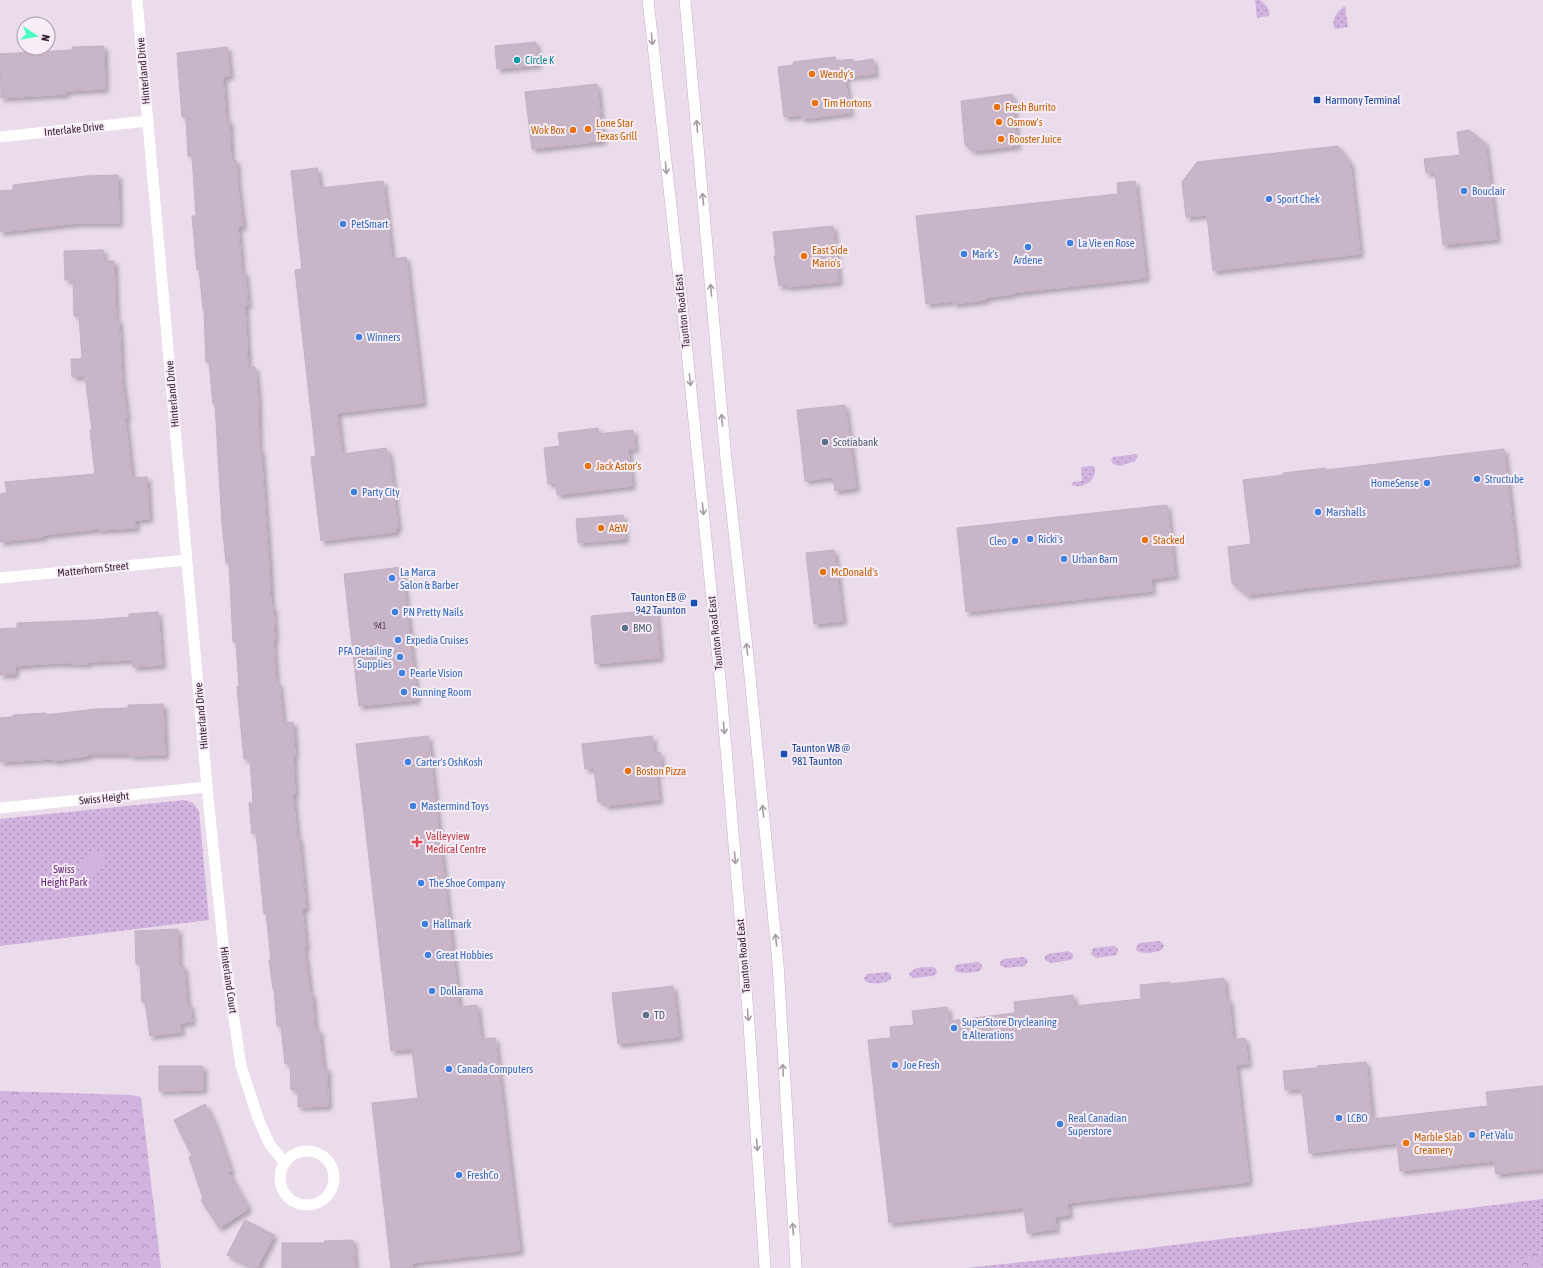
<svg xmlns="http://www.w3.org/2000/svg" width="1543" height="1268" viewBox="0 0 1543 1268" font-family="'Asap Condensed',sans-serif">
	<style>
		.green { fill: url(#green-dots) }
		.forest { fill: url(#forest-crowns) }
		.pitch { fill: #d2b2df }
		.building { fill: #c8b5c8; stroke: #c5aec4; filter: url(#shadow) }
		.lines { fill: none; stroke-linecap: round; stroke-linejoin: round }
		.secondary-casing { stroke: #cbafc9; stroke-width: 12 }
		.minor { stroke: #fff; stroke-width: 11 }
		.secondary { stroke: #fff; stroke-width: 11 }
		.oneway { stroke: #a799a5 }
		.culture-dot { fill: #0f9aa8; stroke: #f6edf7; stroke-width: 1.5 }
		.food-dot { fill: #e8710a; stroke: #f6edf7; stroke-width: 1.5 }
		.transit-dot { fill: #1a4fb4; stroke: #f6edf7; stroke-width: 1.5 }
		.shop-dot { fill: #3f7fe0; stroke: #f6edf7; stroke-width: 1.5 }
		.service-dot { fill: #5c6f8a; stroke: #f6edf7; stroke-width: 1.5 }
		.health-dot { fill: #e0444e; stroke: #f6edf7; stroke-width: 1.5 }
		.labels { text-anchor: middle; stroke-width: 4; stroke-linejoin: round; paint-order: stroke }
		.number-label { font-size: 9px; fill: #5e435a }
		.culture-label { font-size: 11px; fill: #0d838f; stroke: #f6edf7; text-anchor: start }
		.street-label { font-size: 11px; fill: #3b1d36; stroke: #f6edf7 }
		.food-label { font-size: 11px; fill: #c56008; stroke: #f6edf7; text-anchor: start }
		.transit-label { font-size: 11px; fill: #164399; stroke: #f6edf7; text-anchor: start }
		.shop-label { font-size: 11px; fill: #366cbe; stroke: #f6edf7; text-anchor: start }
		.service-label { font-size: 11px; fill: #4e5e75; stroke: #f6edf7; text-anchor: start }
		.health-label { font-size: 11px; fill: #be3a42; stroke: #f6edf7; text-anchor: start }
		.park-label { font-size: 11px; fill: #682376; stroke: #f6edf7 }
	</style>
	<defs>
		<pattern id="green-dots" width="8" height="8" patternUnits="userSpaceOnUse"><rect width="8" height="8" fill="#d2b2df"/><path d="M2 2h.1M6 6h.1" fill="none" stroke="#ac90b6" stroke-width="1.8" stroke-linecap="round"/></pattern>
		<pattern id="forest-crowns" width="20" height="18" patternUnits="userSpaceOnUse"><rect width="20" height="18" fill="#d2b2df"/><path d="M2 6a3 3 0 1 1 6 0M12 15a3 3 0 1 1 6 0" fill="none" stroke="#ac90b6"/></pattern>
		<filter id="shadow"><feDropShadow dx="3.5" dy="3.5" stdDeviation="2" flood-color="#0004"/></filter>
	</defs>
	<rect width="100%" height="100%" fill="#eadceb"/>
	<path class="green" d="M1255,0H1260C1265,4 1271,9 1269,16L1257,18Z
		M1345,6L1348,27L1335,29C1330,20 1338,10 1345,6Z
		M1136,454L1138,456L1135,461L1120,466L1113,464L1111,460L1113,457Z
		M1094,466C1099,479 1083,490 1071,485L1073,482L1082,481L1081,467Z
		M185,800L193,803L199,811L209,920L0,946V819Z
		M1160,941L1164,945L1163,949C1157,953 1141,955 1136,950L1137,946L1139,943Z
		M1113,946L1117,947L1118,949L1117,955L1096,958L1091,954L1093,948Z
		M1068,951L1073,954V958L1071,960L1051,963L1045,960V956L1048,954Z
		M1023,957L1026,958L1028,961L1025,966L1005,968L1000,965V962L1003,959Z
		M978,962L982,965C982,968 982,969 979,971C975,973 959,974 955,971V966L959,964Z
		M934,967L936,969L937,973L933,976L913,978L909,975C912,966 926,967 934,967Z
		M887,972L891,975V979C886,984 871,985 865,981L864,978L867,974Z
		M1543,1199V1268H966L1125,1251Z"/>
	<path class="forest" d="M0,1091L131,1095L141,1097L161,1268H0Z
		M1543,1249V1268H1507Z"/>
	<path class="pitch" d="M97,851L103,854C106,863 99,875 89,876L81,867V860L91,852Z"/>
	<path class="building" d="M536,42L538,65L497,69L495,46Z
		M104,46L105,89L66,91V94L1,98L0,54L72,50V47Z
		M227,47L230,76L223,77L226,120H229L231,160H236L238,188L243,226L238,227L242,273L245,272L248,305H245L248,367H255L258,400L259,451L261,450L269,566L271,606H273L275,640H273L276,683H279L283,723L293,722L295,755H293L295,794H293L297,838H299L306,908L302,909L306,947H304L310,994H312L315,1030H319L323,1068H327L328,1106L298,1107V1090H291L290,1063L285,1064L281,1026H277L274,989H273L269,960H271L266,913L264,914L256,833L252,834L249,803H253L250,759H244L237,687L239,686L236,642H233L229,563H226L222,523L215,404H213L209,362H206L204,309H203L199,269L197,270L192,216H196L192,156H188L186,117H182L177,53Z
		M835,57L836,61L853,59V62L873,59L875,74L845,77L850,113L802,119V115L784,117L778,67L794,65L793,62Z
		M597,84L603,141L532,149L525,92Z
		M1012,94L1017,146L973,151L965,145L961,101Z
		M1469,130L1485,143L1497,239L1443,245L1435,172L1426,173L1424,159L1460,155L1457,132Z
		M1338,146L1350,163L1360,254L1213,271L1207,215L1186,217L1182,182L1197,162Z
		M317,168L320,188L383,181L392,259L406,257L423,403L337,413L342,454L386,448L387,453H389L398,528H395L396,532L321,541L311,457L316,456L295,270L302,269L291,171Z
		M118,175L119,223H78L0,232V191L13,190V185L85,176Z
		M1135,181L1146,278L1012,293L1013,294L985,298V300L954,304V301L926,304L916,216L1118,194L1117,183Z
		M833,226L839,282L787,287V285L779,286L774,256H776L773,232Z
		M103,250L104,261H114L116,320H119L122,380L127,418H125L132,478L147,477L149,519L135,520L136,528L99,530V529L43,535V537L0,542V494L7,493L5,482L95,474L90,430H92L85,376L72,377L71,359H82L79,316H74L73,280H65L64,251Z
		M845,405L856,488L835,491L833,477L805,481L797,410Z
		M598,428L599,434L633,430L635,449H628L632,486L557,495L556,483L548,484L544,448L560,446L558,433Z
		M1504,449L1517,564L1247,595L1232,583L1228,547L1251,544L1243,480L1283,475V473L1326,468V470Z
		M1167,505L1175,576L1151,579L1152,591L966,612L957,528Z
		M623,515L625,539L578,543L576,519Z
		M834,550L843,621L814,624L806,553Z
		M402,567L417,700L359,706L344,574Z
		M656,610L660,658L595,664L591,616Z
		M158,612L162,665L133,667L132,660L88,662V664L56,663L15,666V674L0,675V629L17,628V623L93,620L129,617V614Z
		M163,704L165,755L130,756V754H88V756L54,761L53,759L0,762V718L13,717V715L46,713V715L96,709L128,708V705Z
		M428,736L459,1007L477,1005L481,1039L495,1038L520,1251L412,1263L413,1268H391L372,1103L418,1098L412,1049L391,1051L356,744Z
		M652,736L654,753L660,752L662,772H656L659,800L605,806L604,801L598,802L594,768L585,769L582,744Z
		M178,929L179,967L184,966L187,1005L190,1004L192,1022L180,1023L181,1032L150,1036L145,1002H142L140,964H136L135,931Z
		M1224,978L1226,1000L1229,999L1233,1040L1245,1038L1248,1064L1236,1065L1249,1182L1068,1203L1069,1215L1055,1217L1056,1229L1027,1233L1024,1208L889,1223L868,1040L891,1038L890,1027L914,1025L912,1011L947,1007L949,1021L1015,1013L1014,1002L1073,995L1074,1006L1141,999L1140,985L1170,982V984Z
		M673,986L679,1037L618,1044L612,993Z
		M1366,1062L1372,1119L1488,1106L1486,1092L1543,1086V1169L1496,1174L1494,1161L1400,1171L1397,1143L1309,1153L1302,1089L1285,1090L1283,1071L1317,1068V1066Z
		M159,1066H203V1090L159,1091Z
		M205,1104L215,1125L231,1171L228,1172L247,1205V1210L219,1228L201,1200L203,1198L189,1157L192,1156L174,1120Z
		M245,1220L274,1235L257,1268H253L227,1255Z
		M353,1240L355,1268H282V1243H325L324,1241Z"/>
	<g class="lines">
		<g class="secondary-casing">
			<path id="secondary" d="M648,0L686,341L721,689L749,1024L765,1268
				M685,0L726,459L749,666L778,963L796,1268"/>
		</g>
		<path class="minor" d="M137,0L207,787L224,952L241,1066L259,1121L270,1145L285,1163
			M0,137L147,121
			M0,578L187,560
			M0,808L207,787
			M280 1178a27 27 0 1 1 54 0a27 27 0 1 1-54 0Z"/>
		<use href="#secondary" class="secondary"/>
	</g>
	<defs><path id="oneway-shaft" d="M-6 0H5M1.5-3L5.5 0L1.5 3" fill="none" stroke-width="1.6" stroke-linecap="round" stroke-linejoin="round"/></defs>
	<g class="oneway">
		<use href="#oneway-shaft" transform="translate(652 39) rotate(84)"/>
		<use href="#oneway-shaft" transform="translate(697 126) rotate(-95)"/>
		<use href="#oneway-shaft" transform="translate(666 168) rotate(84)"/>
		<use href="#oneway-shaft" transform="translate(703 199) rotate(-95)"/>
		<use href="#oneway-shaft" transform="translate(711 290) rotate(-95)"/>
		<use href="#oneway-shaft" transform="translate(690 380) rotate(84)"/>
		<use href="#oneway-shaft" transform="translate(722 420) rotate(-95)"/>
		<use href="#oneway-shaft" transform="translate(703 509) rotate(84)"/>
		<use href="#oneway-shaft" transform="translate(747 649) rotate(-96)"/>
		<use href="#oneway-shaft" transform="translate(724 728) rotate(85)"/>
		<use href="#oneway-shaft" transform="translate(763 811) rotate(-96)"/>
		<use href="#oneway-shaft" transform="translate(735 858) rotate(85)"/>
		<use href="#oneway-shaft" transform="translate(776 940) rotate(-96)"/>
		<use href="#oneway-shaft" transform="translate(748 1015) rotate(85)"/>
		<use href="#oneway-shaft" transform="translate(783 1070) rotate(-93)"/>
		<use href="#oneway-shaft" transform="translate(757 1145) rotate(86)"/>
		<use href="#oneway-shaft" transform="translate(793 1229) rotate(-94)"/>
	</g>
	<circle class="culture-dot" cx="517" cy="60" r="4"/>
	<g class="food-dot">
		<circle cx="812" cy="74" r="4"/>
		<circle cx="815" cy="103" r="4"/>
		<circle cx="997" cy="107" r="4"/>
		<circle cx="999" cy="122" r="4"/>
		<circle cx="588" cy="129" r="4"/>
		<circle cx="573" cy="130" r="4"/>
		<circle cx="1001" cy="139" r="4"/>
		<circle cx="804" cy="256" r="4"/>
		<circle cx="588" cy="466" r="4"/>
		<circle cx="601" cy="528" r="4"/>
		<circle cx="1145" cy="540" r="4"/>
		<circle cx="823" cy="572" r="4"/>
		<circle cx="628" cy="771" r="4"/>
		<circle cx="1406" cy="1143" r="4"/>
	</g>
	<g class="transit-dot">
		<rect x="1313" y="96" width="8" height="8" rx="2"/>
		<rect x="690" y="599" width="8" height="8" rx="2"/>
		<rect x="780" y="750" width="8" height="8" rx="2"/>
	</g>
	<g class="shop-dot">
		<circle cx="1464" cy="191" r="4"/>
		<circle cx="1269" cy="199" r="4"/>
		<circle cx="343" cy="224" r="4"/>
		<circle cx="1070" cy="243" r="4"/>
		<circle cx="1028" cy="247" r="4"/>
		<circle cx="964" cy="254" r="4"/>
		<circle cx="359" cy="337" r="4"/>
		<circle cx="1477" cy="479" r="4"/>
		<circle cx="1427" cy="483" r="4"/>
		<circle cx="354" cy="492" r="4"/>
		<circle cx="1318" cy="512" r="4"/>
		<circle cx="1030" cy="539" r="4"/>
		<circle cx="1015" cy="541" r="4"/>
		<circle cx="1064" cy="559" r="4"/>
		<circle cx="392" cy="578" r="4"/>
		<circle cx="395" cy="612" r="4"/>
		<circle cx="398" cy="640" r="4"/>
		<circle cx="400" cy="657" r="4"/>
		<circle cx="402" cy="673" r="4"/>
		<circle cx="404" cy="692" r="4"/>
		<circle cx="408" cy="762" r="4"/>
		<circle cx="413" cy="806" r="4"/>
		<circle cx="421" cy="883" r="4"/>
		<circle cx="425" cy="924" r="4"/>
		<circle cx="428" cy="955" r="4"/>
		<circle cx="432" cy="991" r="4"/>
		<circle cx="954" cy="1028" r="4"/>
		<circle cx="895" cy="1065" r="4"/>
		<circle cx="449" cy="1069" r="4"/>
		<circle cx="1339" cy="1118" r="4"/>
		<circle cx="1060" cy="1124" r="4"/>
		<circle cx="1472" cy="1135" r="4"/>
		<circle cx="459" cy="1175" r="4"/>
	</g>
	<g class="service-dot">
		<circle cx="825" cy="442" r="4"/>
		<circle cx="625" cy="628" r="4"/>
		<circle cx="646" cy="1015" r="4"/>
	</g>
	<path class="health-dot" d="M415 836h4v4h4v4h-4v4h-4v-4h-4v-4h4z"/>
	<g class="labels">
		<g class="number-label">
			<text x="380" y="629">941</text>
		</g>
		<g class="culture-label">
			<text x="525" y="64">Circle K</text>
		</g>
		<g class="street-label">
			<text transform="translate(143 71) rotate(-95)" y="4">Hinterland Drive</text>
			<text transform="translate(74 129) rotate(-6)" y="4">Interlake Drive</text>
			<text transform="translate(682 311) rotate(-96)" y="4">Taunton Road East</text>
			<text transform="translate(172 394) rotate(-95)" y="4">Hinterland Drive</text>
			<text transform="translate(93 569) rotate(-6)" y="4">Matterhorn Street</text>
			<text transform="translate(715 633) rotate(-96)" y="4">Taunton Road East</text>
			<text transform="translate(201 716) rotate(-95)" y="4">Hinterland Drive</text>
			<text transform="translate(104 798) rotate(-6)" y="4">Swiss Height</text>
			<text transform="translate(743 956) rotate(-95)" y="4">Taunton Road East</text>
			<text transform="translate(229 980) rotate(82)" y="4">Hinterland Court</text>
		</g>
		<g class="food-label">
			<text x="820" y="78">Wendy's</text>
			<text x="823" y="107">Tim Hortons</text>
			<text x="1005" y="111">Fresh Burrito</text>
			<text x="1007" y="126">Osmow's</text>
			<text x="596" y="127">Lone Star<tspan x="596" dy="13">Texas Grill</tspan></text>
			<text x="565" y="134" text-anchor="end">Wok Box</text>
			<text x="1009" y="143">Booster Juice</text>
			<text x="812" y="254">East Side<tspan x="812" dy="13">Mario's</tspan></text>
			<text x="596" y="470">Jack Astor's</text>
			<text x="609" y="532">A&amp;W</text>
			<text x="1153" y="544">Stacked</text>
			<text x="831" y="576">McDonald's</text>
			<text x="636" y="775">Boston Pizza</text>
			<text x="1414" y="1141">Marble Slab<tspan x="1414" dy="13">Creamery</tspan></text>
		</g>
		<g class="transit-label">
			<text x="1325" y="104">Harmony Terminal</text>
			<text x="686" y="601" text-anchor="end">Taunton EB @<tspan x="686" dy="13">942 Taunton</tspan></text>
			<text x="792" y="752">Taunton WB @<tspan x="792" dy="13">981 Taunton</tspan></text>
		</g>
		<g class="shop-label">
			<text x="1472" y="195">Bouclair</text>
			<text x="1277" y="203">Sport Chek</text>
			<text x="351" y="228">PetSmart</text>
			<text x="1078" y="247">La Vie en Rose</text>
			<text x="972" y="258">Mark's</text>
			<text x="1028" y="264" text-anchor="middle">Ardene</text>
			<text x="367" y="341">Winners</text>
			<text x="1485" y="483">Structube</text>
			<text x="1419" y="487" text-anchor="end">HomeSense</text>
			<text x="362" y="496">Party City</text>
			<text x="1326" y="516">Marshalls</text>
			<text x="1038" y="543">Ricki's</text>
			<text x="1007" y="545" text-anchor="end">Cleo</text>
			<text x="1072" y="563">Urban Barn</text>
			<text x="400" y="576">La Marca<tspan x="400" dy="13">Salon &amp; Barber</tspan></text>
			<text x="403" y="616">PN Pretty Nails</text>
			<text x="406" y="644">Expedia Cruises</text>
			<text x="392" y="655" text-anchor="end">PFA Detailing<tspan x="392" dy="13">Supplies</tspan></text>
			<text x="410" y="677">Pearle Vision</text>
			<text x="412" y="696">Running Room</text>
			<text x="416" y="766">Carter's OshKosh</text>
			<text x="421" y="810">Mastermind Toys</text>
			<text x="429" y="887">The Shoe Company</text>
			<text x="433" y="928">Hallmark</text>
			<text x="436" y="959">Great Hobbies</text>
			<text x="440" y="995">Dollarama</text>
			<text x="962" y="1026">SuperStore Drycleaning<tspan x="962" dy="13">&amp; Alterations</tspan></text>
			<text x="903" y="1069">Joe Fresh</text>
			<text x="457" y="1073">Canada Computers</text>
			<text x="1068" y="1122">Real Canadian<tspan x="1068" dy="13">Superstore</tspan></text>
			<text x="1347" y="1122">LCBO</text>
			<text x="1480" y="1139">Pet Valu</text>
			<text x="467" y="1179">FreshCo</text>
		</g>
		<g class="service-label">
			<text x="833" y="446">Scotiabank</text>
			<text x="633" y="632">BMO</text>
			<text x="654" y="1019">TD</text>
		</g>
		<g class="health-label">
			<text x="426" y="840">Valleyview<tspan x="426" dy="13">Medical Centre</tspan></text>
		</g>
		<g class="park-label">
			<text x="64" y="873">Swiss<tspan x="64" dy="13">Height Park</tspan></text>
		</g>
	</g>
	<g transform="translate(36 36) rotate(102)"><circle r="19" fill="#f6edf7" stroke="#ab9aaa"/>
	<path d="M0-3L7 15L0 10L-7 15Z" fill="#46ffc5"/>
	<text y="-6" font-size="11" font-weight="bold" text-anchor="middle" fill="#3b1d36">N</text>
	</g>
</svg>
